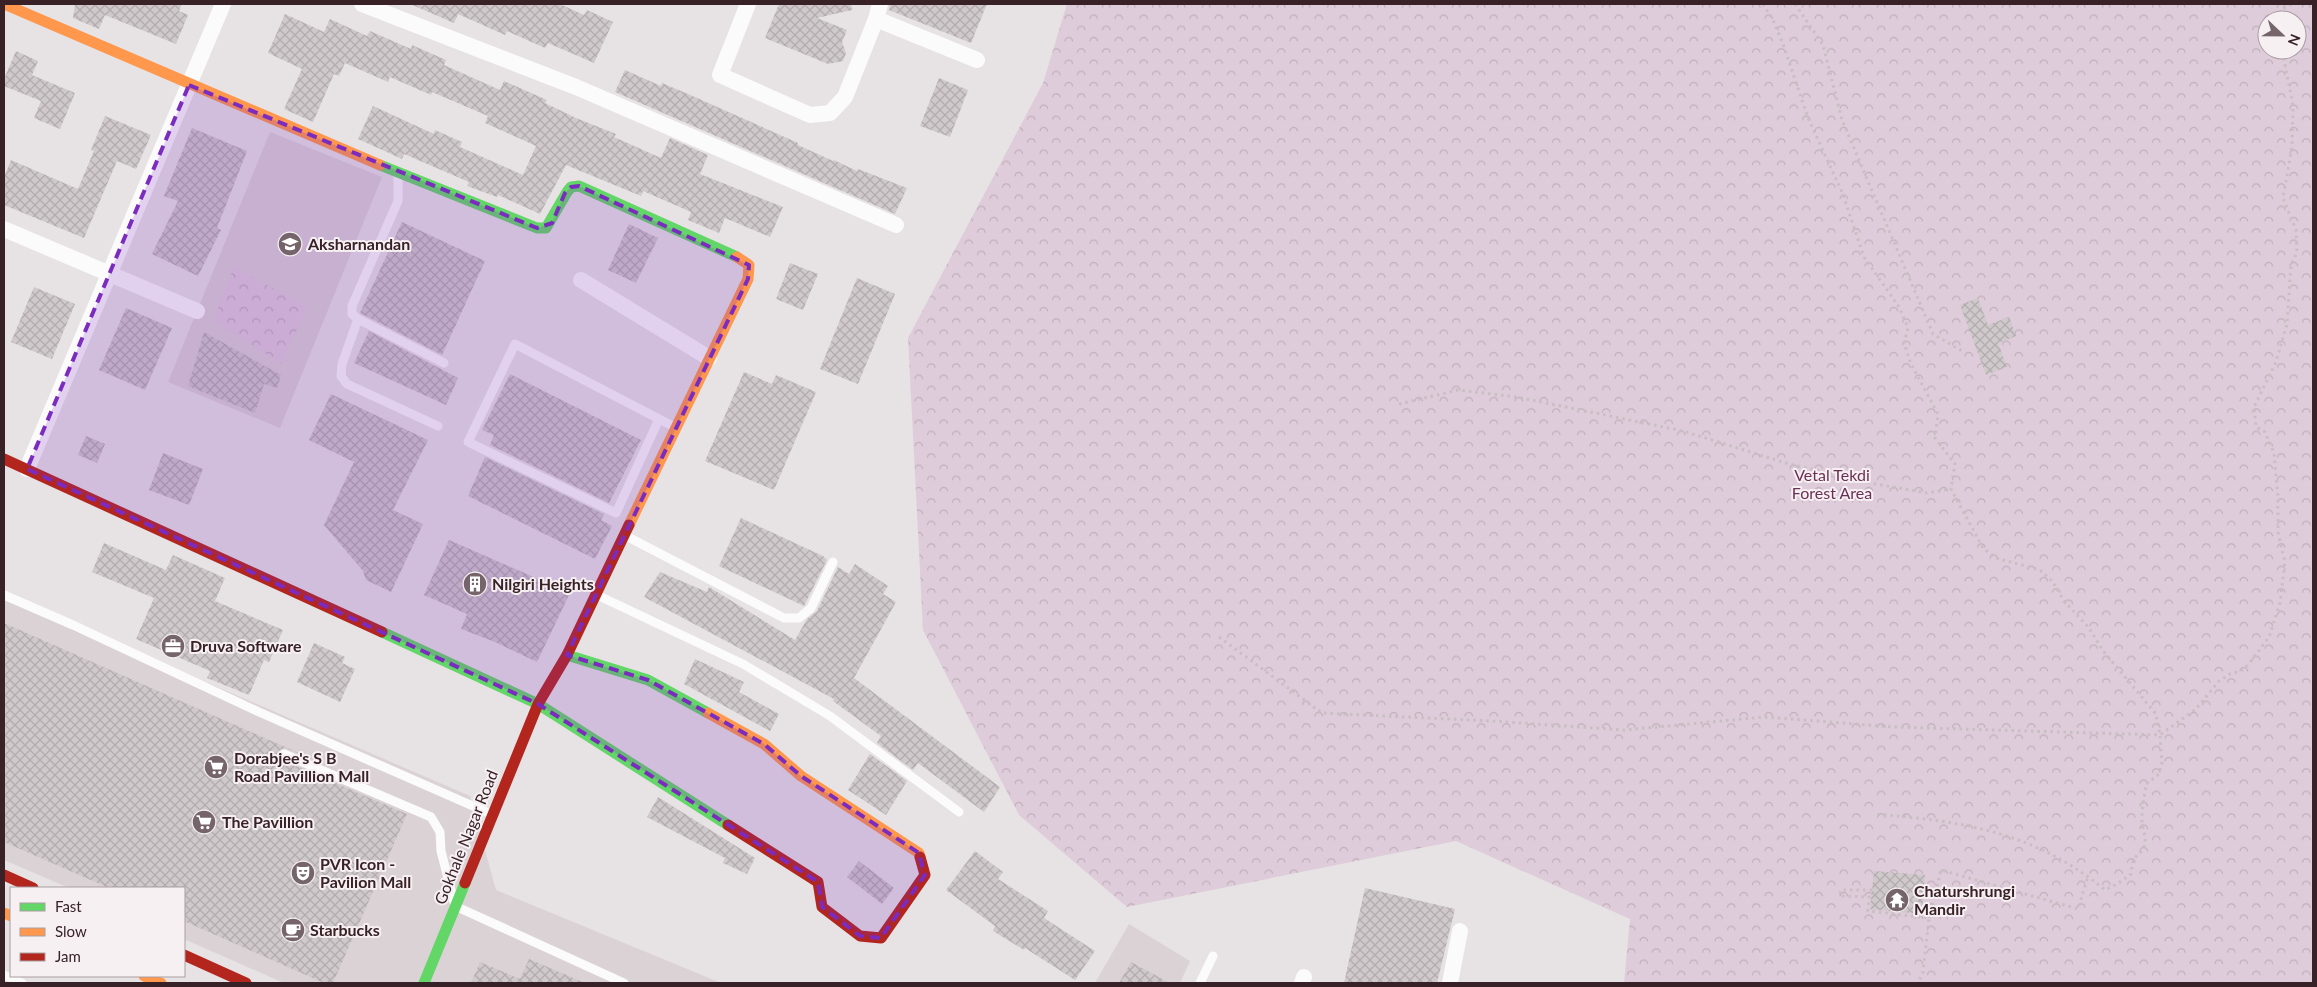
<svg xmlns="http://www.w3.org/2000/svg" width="2317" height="987" viewBox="0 0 2317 987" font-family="Lato,sans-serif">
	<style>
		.built { fill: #dbd2d5 }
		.forest { fill: url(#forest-crowns); fill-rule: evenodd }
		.building { fill: url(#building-cross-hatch) }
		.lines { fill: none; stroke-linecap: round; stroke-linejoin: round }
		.path { stroke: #c8bfc2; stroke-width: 3; stroke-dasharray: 2.5 4; stroke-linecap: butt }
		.lane { stroke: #fbfbfb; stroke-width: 9 }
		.street { stroke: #fbfbfb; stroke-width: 16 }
		.fast { stroke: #63d668; stroke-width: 11 }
		.slow { stroke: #ff974d; stroke-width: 11 }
		.jam { stroke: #b3261e; stroke-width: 11 }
		.marked { fill: #7b2cbf; fill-opacity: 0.2; stroke: #7b2cbf; stroke-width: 4; stroke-dasharray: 10 6; stroke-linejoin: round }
		.labels { text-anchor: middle; stroke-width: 4; stroke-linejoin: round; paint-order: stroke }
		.poi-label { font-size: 16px; font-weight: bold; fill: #382228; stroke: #f6f0f3; text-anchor: start }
		.park-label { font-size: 16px; fill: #6b3055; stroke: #f6f0f3 }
		.street-label { font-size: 16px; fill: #382228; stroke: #f6f0f3 }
	</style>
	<defs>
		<pattern id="forest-crowns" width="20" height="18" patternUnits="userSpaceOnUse" patternTransform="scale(1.25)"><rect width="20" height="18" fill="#dfccda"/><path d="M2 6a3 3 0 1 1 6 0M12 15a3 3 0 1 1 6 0" fill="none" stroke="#c0afbb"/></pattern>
		<pattern id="building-cross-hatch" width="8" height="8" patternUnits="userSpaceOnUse" patternTransform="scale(1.25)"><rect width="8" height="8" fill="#cfc9cb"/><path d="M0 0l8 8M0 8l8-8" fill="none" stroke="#b2acae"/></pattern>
	</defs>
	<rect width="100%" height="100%" fill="#e7e2e4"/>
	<path class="built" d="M270,132L382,177L280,428L168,382Z
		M4,595L470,796L496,890L721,983H284L184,939V888H69L4,860Z
		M1129,924L1190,961L1180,983H1095Z"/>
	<path class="forest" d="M1067,4H2313V983H1624L1630,919L1456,841L1127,907L1019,815L923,630L908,338L1043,83ZM2267,20H2297V50H2267Z
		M234,267L307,307L282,364L213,321Z"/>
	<path class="building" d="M75,4H182L179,11L188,15L176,44L105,15L99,29L73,18Z
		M410,4H560L584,15L587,10L613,22L594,63L548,43L545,48L507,31L505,35L458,14L454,23Z
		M779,4H851L852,10L817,18L847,30L842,42L846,53L843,61L828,64L765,38Z
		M890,4H987L971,43L889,10Z
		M285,14L324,32L330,19L367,36L370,31L411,49L412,45L446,60L444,65L500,90L504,81L547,100L545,103L576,118L616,134L614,137L661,158L670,138L708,155L700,174L783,207L770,237L725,218L719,233L688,220L691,212L643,191L641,196L566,165L540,214L498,195L497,197L467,186L469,182L404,154L402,159L358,139L373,106L434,134L435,130L462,142L460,147L523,175L536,146L485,123L488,116L432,92L431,95L390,77L388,82L345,63L339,76L334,74L313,122L284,109L302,69L268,53Z
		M16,51L38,61L32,75L75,93L60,129L34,118L41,101L4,86V79Z
		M625,70L661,86L662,83L688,94L798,143V145L833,161L834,160L857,171L858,169L907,188L895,214L615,92Z
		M939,78L968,90L950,137L920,126Z
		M105,116L151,135L136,169L117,161L84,238L4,205V177L11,160L78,189L94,151L91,150Z
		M192,128L247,151L217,228L221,230L198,276L152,254L178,201L164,196Z
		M402,222L485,261L442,355L360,313Z
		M629,224L658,238L636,283L608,270Z
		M790,263L818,274L803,310L776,299Z
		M857,278L895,294L858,384L820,369Z
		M34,287L75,304L52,359L11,342Z
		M1978,298L1988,325L2009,317L2016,336L1998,343L2007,367L1986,375L1960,305Z
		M126,308L172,328L145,390L99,370Z
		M369,331L458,378L446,405L354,363Z
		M204,332L281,375L277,388L264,384L255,413L188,386Z
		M744,372L772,384L776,375L816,392L774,490L705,461Z
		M510,374L641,440L609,503L490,445L494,435L482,430Z
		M331,394L428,440L393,510L423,524L391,592L366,580L363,571L324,525L354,462L309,440Z
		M86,436L105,444L97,463L78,455Z
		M163,453L203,469L189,505L149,490Z
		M485,457L604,514L601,520L612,526L595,559L468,496Z
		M741,518L823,556L827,560L804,606L719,566Z
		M449,540L570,593L537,662L495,642L461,629L467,614L424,595Z
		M104,543L166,570L173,555L225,578L215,601L283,630L269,662L264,660L249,695L207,678L210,671L136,639L154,598L92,572Z
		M855,564L888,586L883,594L896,602L854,678L1000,787L984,812L918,763L913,770L877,743L881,736L833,701L834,699L644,597L660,572L707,592L709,587L795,640L807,619L817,611L838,567L849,574Z
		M4,623L369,784L286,748L281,749L278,752L282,760L407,814L333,983H324L184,921V888H109L4,842Z
		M314,643L345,657L342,663L355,669L340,702L297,682Z
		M695,659L744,682L739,692L779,714L770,731L684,684Z
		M870,754L907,781L886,815L848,790Z
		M658,797L755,858L747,874L723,863L725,858L647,817Z
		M975,851L1003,872L998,879L1048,911L1044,918L1095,951L1075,980L1025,948L1024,950L993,931L995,926L946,890Z
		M859,861L894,888L882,904L847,877Z
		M1874,871L1925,875L1922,914L1870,909Z
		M1365,888L1455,909L1437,983H1344Z
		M529,959L585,983H471L480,962L520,979Z
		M1131,962L1170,983H1119Z"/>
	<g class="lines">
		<path class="path" d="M1763,4L1773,20L1783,44L1808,118L1842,192L1864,257L1899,307L1908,328L1904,343L1911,364L1938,414L1935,438L1955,464L1951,489L1983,548L1996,558L2040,570L2053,582L2064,601L2089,628L2104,652L2156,714L2160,735L2196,709L2219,681L2230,674L2241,671L2248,665L2269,637L2280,603L2285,562L2278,532V497L2274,453L2265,432L2256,427L2254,407L2276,362L2287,324L2291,265L2297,252L2296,230L2283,198L2292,147L2293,105L2282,50
			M1795,4L1823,45L1842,120L1933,334L1962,351
			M2278,20L2282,9L2292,4
			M1399,404L1458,390L1517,397L1683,431L1789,464L1876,484L1927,493L1951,489
			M1219,637L1322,713L1491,721L1624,730L1764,717L1894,727L2160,735L2162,763L2159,774L2146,784C2145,795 2142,806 2142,816C2141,835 2154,844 2133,859L2131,874L2117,884L2105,890C2035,832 1962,821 1875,814
			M1872,890H1841L1840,896L1869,897L1868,911L1929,918L1923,972L1918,983
			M1929,918L1941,870L2078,909L2088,876"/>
		<path class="lane" d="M398,173V201L352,306V314L358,319L444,363
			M358,319L342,364L341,376L347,384L438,426
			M659,419L616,513L468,442L515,344L659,419L675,427
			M626,536L784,618H799L811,608L833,562
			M4,595L73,625L259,712L491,814
			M597,595L743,664L830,716L959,812
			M284,754L431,817L440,832L441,851L455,906L624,983
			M4,975L22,983
			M1200,983L1213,956"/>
		<path class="street" d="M362,4L576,87L896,225
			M748,4L720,75L810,115L830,113L845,97L876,19L880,4
			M876,19L977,60
			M4,229L197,311
			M581,280L709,358
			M27,469L223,4
			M1302,983L1304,977
			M1450,983L1460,931"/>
		<path class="fast" d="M380,165L537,228H546L567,192L571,187L579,186L737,257
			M382,632L538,704L728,825
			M567,655L648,680L708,713
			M424,983L465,883"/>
		<path class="slow" d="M4,4L380,165
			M629,525L748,279L749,265L737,257
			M708,713L764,744L801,776L919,853L920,857
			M4,913L11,916
			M144,976L161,983"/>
		<path class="jam" d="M4,459L382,632
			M728,825L818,882L822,907L860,936L881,938L925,875L920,857
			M4,875L33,888
			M465,883L538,704L567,655L629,525
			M184,955L246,983"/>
	</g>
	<path class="marked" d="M189,85L537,228L552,223L565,193L571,187L579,186L749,265L748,279L567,655L648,680L764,744L801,776L919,853L925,875L881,938L860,936L822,907L818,882L538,704L27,469Z"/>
	<defs>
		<g id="school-disc" transform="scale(1.25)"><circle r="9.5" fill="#75656a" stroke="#f6f0f3"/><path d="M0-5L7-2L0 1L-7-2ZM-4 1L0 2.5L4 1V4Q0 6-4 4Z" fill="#fff"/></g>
		<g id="building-disc" transform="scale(1.25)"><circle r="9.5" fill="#75656a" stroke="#f6f0f3"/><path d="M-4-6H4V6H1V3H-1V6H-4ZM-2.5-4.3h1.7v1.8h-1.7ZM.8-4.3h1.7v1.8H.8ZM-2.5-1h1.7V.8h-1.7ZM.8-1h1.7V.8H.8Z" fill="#fff"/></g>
		<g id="office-disc" transform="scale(1.25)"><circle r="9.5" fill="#75656a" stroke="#f6f0f3"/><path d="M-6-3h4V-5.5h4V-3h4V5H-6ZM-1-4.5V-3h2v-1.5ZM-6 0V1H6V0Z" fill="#fff"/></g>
		<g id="supermarket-disc" transform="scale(1.25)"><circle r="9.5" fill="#75656a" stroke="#f6f0f3"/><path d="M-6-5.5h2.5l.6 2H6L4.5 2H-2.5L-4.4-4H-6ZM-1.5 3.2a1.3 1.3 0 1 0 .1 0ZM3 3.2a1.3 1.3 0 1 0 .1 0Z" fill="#fff"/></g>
		<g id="theatre-disc" transform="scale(1.25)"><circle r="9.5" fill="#75656a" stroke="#f6f0f3"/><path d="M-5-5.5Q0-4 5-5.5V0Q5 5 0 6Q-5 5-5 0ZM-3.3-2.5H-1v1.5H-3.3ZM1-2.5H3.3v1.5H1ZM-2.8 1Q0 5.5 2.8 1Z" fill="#fff"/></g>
		<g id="temple-disc" transform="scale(1.25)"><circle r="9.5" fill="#75656a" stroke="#f6f0f3"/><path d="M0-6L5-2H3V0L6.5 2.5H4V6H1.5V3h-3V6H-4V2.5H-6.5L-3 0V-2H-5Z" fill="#fff"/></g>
		<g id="cafe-disc" transform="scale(1.25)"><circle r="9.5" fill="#75656a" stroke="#f6f0f3"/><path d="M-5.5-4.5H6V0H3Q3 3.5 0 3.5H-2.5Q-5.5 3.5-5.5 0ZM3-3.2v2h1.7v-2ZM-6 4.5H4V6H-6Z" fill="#fff"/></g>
	</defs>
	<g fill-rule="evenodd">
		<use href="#school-disc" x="290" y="244"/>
		<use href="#building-disc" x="475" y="584"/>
		<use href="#office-disc" x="173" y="646"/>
		<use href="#supermarket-disc" x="216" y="767"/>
		<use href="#supermarket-disc" x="204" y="822"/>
		<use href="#theatre-disc" x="303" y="873"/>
		<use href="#temple-disc" x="1897" y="900"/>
		<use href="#cafe-disc" x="293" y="930"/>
	</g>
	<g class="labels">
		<g class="poi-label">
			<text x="308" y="250">Aksharnandan</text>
			<text x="492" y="590">Nilgiri Heights</text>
			<text x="190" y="652">Druva Software</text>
			<text x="234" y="764">Dorabjee's S B<tspan x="234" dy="18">Road Pavillion Mall</tspan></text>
			<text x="222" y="828">The Pavillion</text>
			<text x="320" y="870">PVR Icon -<tspan x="320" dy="18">Pavilion Mall</tspan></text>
			<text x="1914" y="897">Chaturshrungi<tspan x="1914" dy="18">Mandir</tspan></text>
			<text x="310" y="936">Starbucks</text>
		</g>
		<g class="park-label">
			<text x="1832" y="481">Vetal Tekdi<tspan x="1832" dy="18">Forest Area</tspan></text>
		</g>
		<g class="street-label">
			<text transform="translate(466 837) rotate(-68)" y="6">Gokhale Nagar Road</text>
		</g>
	</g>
	<rect width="2317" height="987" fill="none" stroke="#382228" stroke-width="10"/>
	<rect x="10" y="887" width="175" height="90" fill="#f6f0f3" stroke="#aa9ea2"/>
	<rect x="20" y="903" width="25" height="8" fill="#63d668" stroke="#aa9ea2"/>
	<text x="55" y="912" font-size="15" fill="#382228">Fast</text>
	<rect x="20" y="928" width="25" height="8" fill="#ff974d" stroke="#aa9ea2"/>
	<text x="55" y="937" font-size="15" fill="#382228">Slow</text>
	<rect x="20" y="953" width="25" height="8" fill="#b3261e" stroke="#aa9ea2"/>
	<text x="55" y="962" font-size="15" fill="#382228">Jam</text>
	<g transform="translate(2282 35) rotate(112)"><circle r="24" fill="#f6f0f3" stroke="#aa9ea2"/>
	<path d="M0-4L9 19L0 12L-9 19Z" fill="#75656a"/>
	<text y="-8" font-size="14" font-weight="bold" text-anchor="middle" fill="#382228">N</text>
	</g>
</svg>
